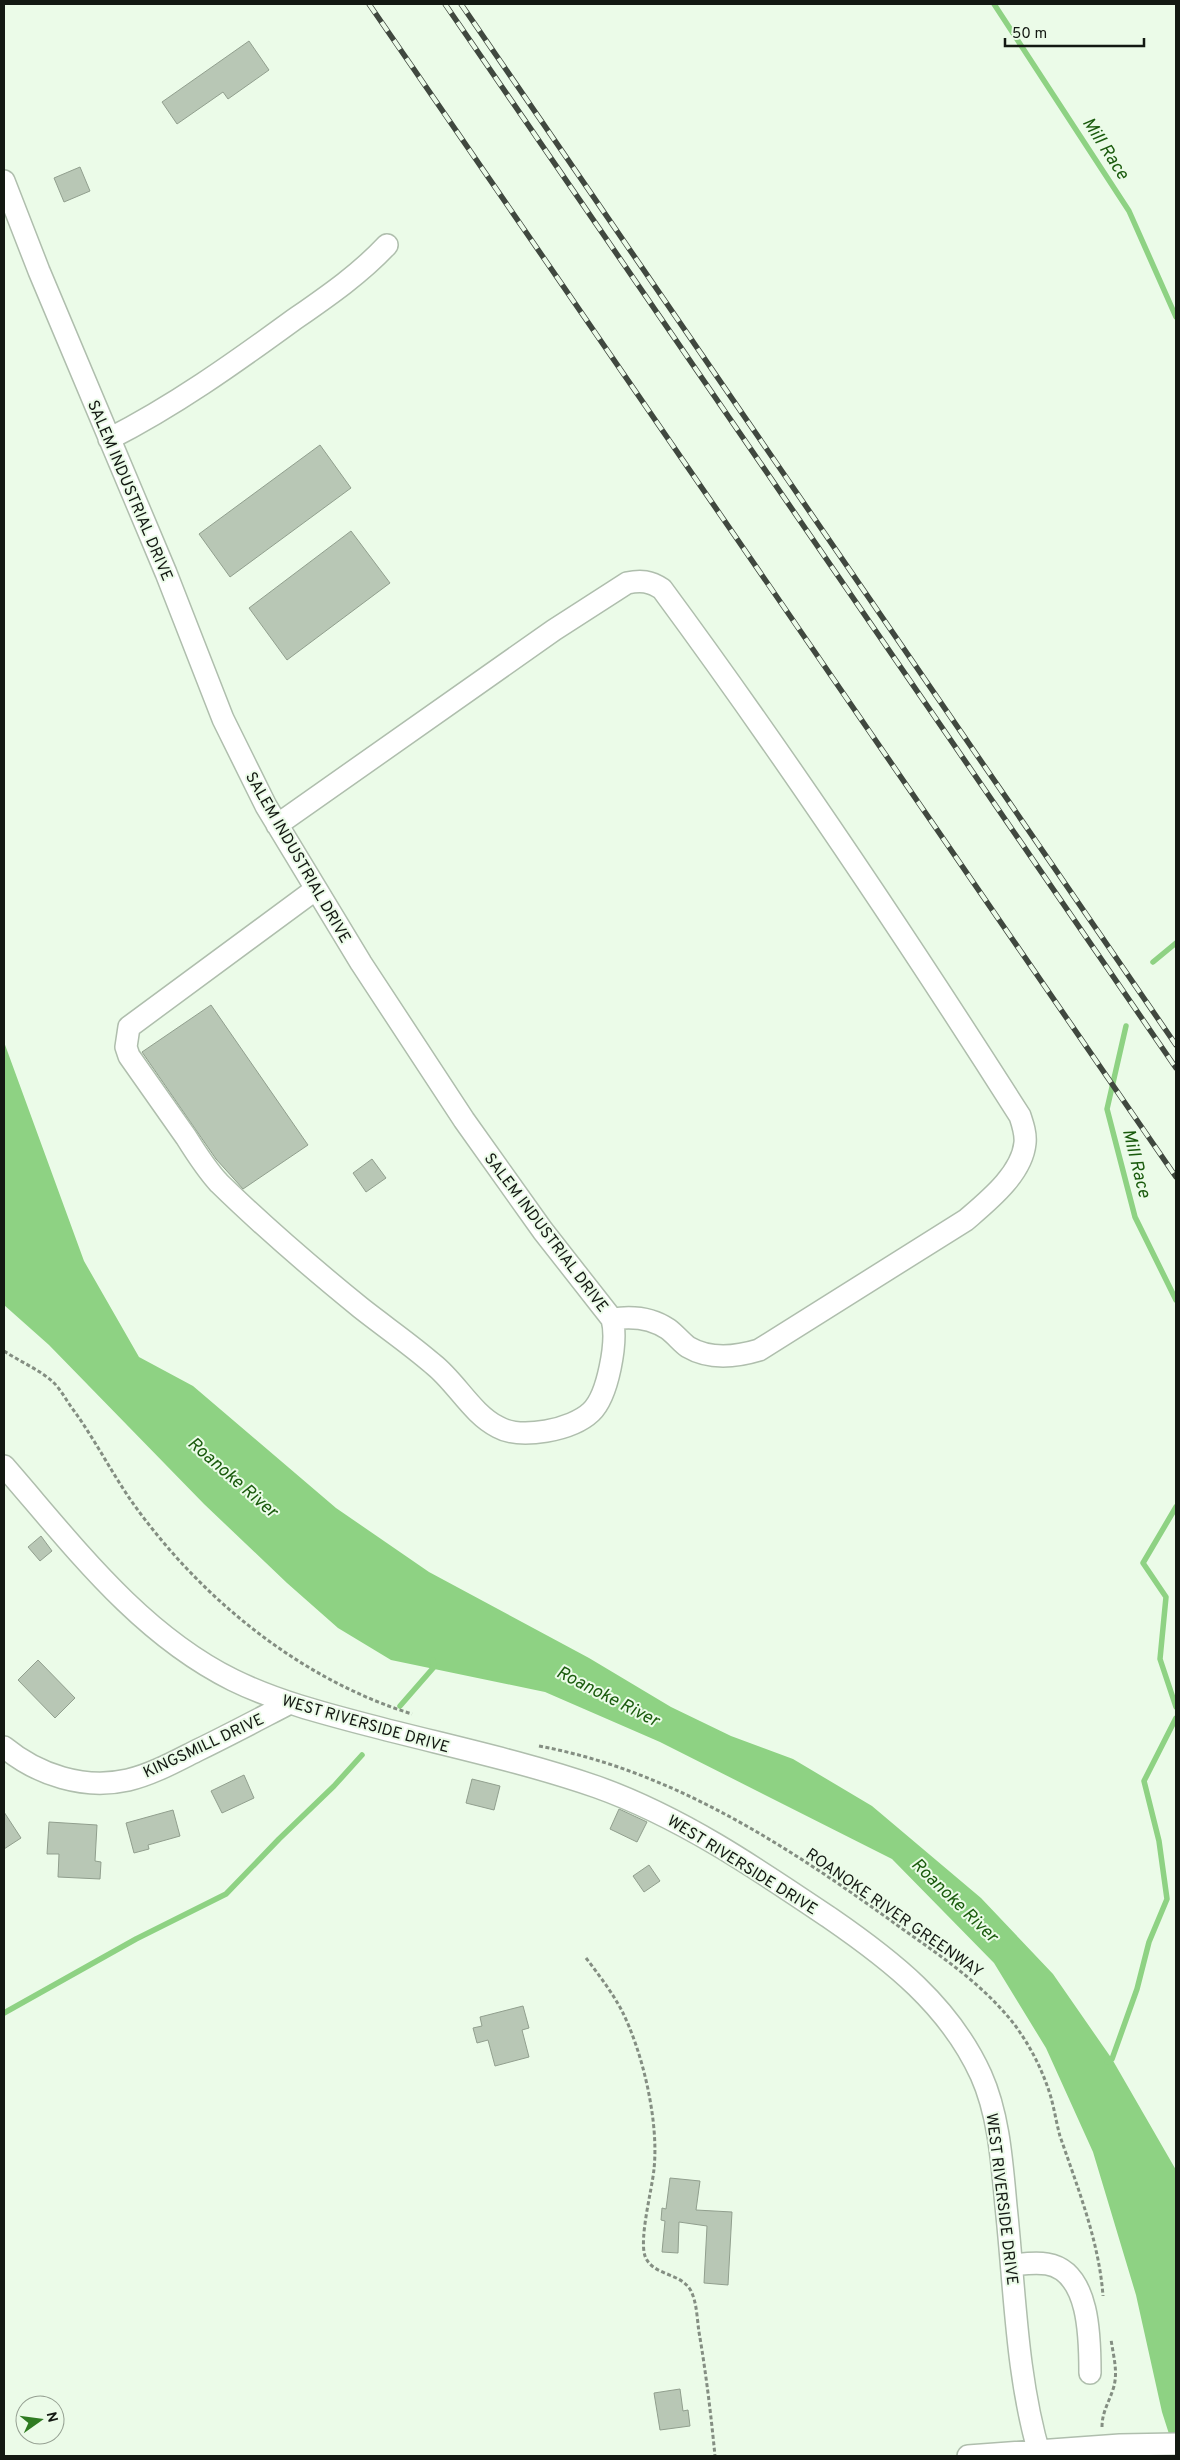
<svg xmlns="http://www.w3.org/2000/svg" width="1180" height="2460" viewBox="0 0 1180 2460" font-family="Overpass,sans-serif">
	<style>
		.water { fill: #8ed283 }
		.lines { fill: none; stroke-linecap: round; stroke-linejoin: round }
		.stream { stroke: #8ed283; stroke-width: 5.5 }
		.building { fill: #b8c7b5; stroke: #919f8e }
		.minor-casing { stroke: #afbead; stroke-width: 24 }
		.path { stroke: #848e82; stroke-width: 3; stroke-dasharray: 4 2.5; stroke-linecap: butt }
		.minor { stroke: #fff; stroke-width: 21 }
		.rail-casing { stroke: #40483f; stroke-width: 5.5 }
		.rail { stroke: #ebfbe8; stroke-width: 4; stroke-dasharray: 11; stroke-linecap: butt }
		.labels { text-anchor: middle; stroke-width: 4; stroke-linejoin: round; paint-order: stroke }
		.street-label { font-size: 16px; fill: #131812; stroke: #ebfbe8 }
		.water-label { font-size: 18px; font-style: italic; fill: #1a5b0d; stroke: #ebfbe8 }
	</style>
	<rect width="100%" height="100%" fill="#ebfbe8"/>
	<path class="water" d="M4,1042L84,1261L139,1357L193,1386L336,1508L429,1572L589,1658L671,1707L731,1736L793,1759L872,1806L981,1898L1053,1974L1112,2059L1176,2170V2456L1162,2412L1136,2295L1093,2152L1046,2048L994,1963L892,1859L660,1742L545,1692L391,1660L338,1628L287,1583L204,1504L49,1345L4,1305Z"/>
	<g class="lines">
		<path class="stream" d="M994,4L1129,211L1176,317
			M1153,962L1176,943
			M1126,1026L1107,1109L1135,1217L1176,1300
			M1176,1507L1143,1563L1166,1597L1160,1659L1176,1707
			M400,1706L434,1667L433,1660
			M4,2013L136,1939L226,1894L279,1839L334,1786L362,1755
			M1107,2062L1112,2059L1137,1989L1149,1942L1167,1899L1159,1841L1144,1781L1176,1718"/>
	</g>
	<path class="building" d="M249,41L269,70L228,99L223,92L177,124L162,102Z
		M80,167L90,191L64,202L54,178Z
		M320,445L351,488L230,577L199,534Z
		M351,531L390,583L287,660L249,608Z
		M211,1005L308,1145L243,1189L216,1159L142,1052Z
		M372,1159L386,1178L366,1192L353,1173Z
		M41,1536L52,1551L40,1561L28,1547Z
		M38,1660L75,1698L55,1718L18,1680Z
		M244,1775L254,1798L222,1813L211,1791Z
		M472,1779L500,1786L494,1810L466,1803Z
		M619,1809L647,1822L637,1842L610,1829Z
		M173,1810L180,1836L148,1845L149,1849L134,1853L126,1823Z
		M4,1812L21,1838L4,1849Z
		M49,1822L97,1825L95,1861L101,1862L100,1879L58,1877L59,1854H47Z
		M649,1865L660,1881L644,1892L633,1876Z
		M523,2006L529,2028L522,2030L529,2057L495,2066L488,2040L477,2043L473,2028L482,2026L480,2017Z
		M670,2178L700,2181L696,2210L732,2212L728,2285L704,2283L707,2226L679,2222L678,2253L662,2252L665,2221L661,2220L662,2208L666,2209Z
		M680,2389L683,2411L688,2410L690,2426L660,2430L654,2393Z"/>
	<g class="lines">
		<g class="minor-casing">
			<path id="minor" d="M4,181L39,271L166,573L223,719L266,806L361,963L464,1120L543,1231L612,1319C618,1341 608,1396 591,1412C572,1430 521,1440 498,1427C472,1414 456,1382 433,1364C410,1344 385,1327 361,1308C313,1269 264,1227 219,1183C206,1169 196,1153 186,1137C167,1110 148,1083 129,1056L126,1047L129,1027L316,889
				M109,439C174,406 233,364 292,321C325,298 359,275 387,245
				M277,825L554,630L627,583C641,580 650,581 662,589C788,760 906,937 1020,1116C1023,1125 1026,1134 1025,1143C1022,1174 988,1201 966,1220L759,1350C736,1357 710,1360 688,1347C681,1342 675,1334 668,1329C652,1318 631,1316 612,1319
				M4,1466C72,1544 138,1633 233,1680C276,1701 322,1713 368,1725C444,1745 522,1761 597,1787C681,1817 756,1868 830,1918C891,1960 949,2005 981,2075C999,2115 1002,2163 1006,2206C1015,2289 1016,2376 1040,2456
				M4,1747C38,1775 84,1790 128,1780C153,1774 176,1761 198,1750C229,1735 259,1719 290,1703
				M1012,2265C1023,2264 1035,2262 1047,2264C1090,2271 1090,2339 1090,2373
				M968,2456L1120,2445L1176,2444"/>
		</g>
		<path class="path" d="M4,1351C19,1361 38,1369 52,1381C60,1388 66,1400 72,1408C97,1442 115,1480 140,1513C208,1604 303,1680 412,1714
			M539,1746C673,1771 789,1847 897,1925C939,1955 982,1983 1014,2024C1029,2044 1041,2067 1049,2091C1054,2106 1056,2122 1060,2136C1078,2189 1099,2241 1103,2296
			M586,1958C599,1975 612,1992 622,2011C643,2053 659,2122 654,2169C652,2190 639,2238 645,2256C652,2276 681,2272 691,2291C697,2303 697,2319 699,2332C706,2373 711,2415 715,2456
			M1102,2427C1102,2411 1110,2401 1114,2386C1118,2370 1113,2355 1111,2339"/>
		<use href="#minor" class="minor"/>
		<g class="rail-casing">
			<path id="rail" d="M369,4L1176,1177
				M445,4L1176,1068
				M461,4L1176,1045"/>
		</g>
		<use href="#rail" class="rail"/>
	</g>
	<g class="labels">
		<g class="street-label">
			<text transform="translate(131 490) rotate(67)" y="6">SALEM INDUSTRIAL DRIVE</text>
			<text transform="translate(299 857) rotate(60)" y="6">SALEM INDUSTRIAL DRIVE</text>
			<text transform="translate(547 1232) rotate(53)" y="6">SALEM INDUSTRIAL DRIVE</text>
			<text transform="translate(366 1723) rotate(16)" y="6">WEST RIVERSIDE DRIVE</text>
			<text transform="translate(203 1745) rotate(-25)" y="6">KINGSMILL DRIVE</text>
			<text transform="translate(743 1864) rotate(32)" y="6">WEST RIVERSIDE DRIVE</text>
			<text transform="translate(895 1912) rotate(35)" y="6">ROANOKE RIVER GREENWAY</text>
			<text transform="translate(1003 2199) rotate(83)" y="6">WEST RIVERSIDE DRIVE</text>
		</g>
		<g class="water-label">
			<text transform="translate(1106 148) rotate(57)" y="6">Mill Race</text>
			<text transform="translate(1137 1163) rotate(76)" y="6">Mill Race</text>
			<text transform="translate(233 1477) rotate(41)" y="6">Roanoke River</text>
			<text transform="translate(608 1696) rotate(27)" y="6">Roanoke River</text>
			<text transform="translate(955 1900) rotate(44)" y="6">Roanoke River</text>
		</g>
	</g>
	<rect width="1180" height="2460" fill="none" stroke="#131812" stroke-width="10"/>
	<g transform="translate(40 2420) rotate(76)"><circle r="24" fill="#ebfbe8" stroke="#95a092"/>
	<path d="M0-4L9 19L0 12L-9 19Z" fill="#2f7b22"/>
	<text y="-8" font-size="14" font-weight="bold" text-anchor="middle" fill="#131812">N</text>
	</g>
	<path d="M1005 38v8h139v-8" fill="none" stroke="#131812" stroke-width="2.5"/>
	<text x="1012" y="38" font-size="15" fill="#131812" stroke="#ebfbe8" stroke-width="4" paint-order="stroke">50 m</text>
</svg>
